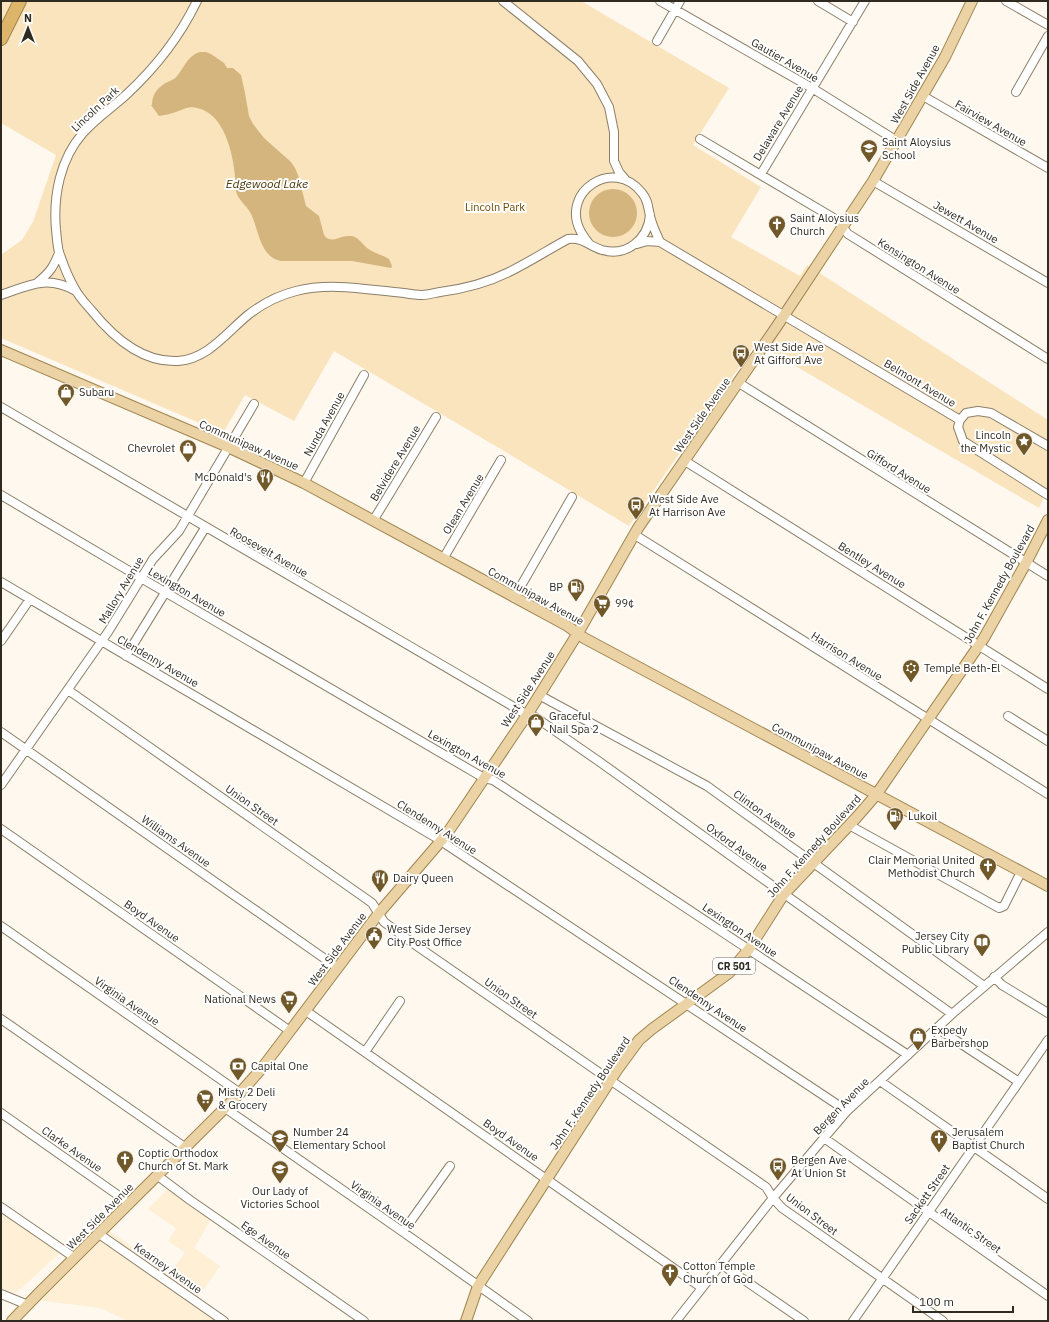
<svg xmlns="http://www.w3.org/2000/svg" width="1049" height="1322" viewBox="0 0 1049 1322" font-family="'IBM Plex Sans',sans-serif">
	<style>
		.built { fill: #feefd5 }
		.green { fill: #f9e4be }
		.water { fill: #d3b57d }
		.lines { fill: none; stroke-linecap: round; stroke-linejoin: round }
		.minor-casing { stroke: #8c7f68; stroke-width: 10 }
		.major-casing { stroke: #a08550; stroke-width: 12 }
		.highway-casing { stroke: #a08550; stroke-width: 14 }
		.minor { stroke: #fff; stroke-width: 8 }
		.major { stroke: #ebd3a6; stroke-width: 10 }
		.highway { stroke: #ddb56a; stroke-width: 12 }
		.labels { text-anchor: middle; stroke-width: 4; stroke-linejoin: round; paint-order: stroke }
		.shield { fill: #fff; stroke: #6e6b64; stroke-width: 1 }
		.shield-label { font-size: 10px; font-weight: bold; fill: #302b21 }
		.street-label { font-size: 11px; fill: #302b21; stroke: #fff }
		.poi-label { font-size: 11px; fill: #302b21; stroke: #fff; text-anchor: start }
		.park-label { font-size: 11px; fill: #6c4d05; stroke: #fff }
		.water-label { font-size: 12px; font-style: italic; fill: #4c3608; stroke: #fff }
	</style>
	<rect width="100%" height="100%" fill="#fef8ee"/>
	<path class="built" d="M172,1185L214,1214L194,1248L220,1266L195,1302L218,1318L216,1321H128L100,1308L37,1300L106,1229L171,1273L185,1252L168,1241L176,1228L148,1209Z
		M1,1206L63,1250L16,1293L1,1288Z"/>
	<path class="green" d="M1,1H581L729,88L693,145L761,187L731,237L800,276L807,265L1048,420V486L1039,508L756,343L629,526L499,448L334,351L294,421L245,395L223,433L1,338V255L22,240L33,222L56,155L1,123Z"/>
	<path class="water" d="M200,52H206L211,54L224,63L227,68H233L241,75L245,93L249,116L253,124L264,138L291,162L295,168L298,175L306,206L319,216L324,235C331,245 340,235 350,236C358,236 361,243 367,248C374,253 382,255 389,259L392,266L391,268L352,261H281C259,257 259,228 250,212C246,205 238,200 236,191C235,186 236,181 235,176C233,153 224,113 197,108C189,106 184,109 176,112C171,114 164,115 159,116L151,105H152C152,96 156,89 164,84C168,81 173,81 177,76C185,67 187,56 200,52Z
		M589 213a24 24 0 1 1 48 0a24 24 0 1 1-48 0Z"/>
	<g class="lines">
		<g class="minor-casing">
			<path id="minor" d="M197,1C180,36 155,68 127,94C113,107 96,118 83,133C60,159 53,196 56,230C57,237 57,245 59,252C63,264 69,279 75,289C79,297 86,304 92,311C113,337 142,363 178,361C208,359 227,332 248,315C262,304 280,295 296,291C331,282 369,290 404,293C410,294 416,295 422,295C428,295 434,293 440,292C463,289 487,283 509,272C529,262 548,250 568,239C583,237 589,246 602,250C627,257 648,239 650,215
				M503,1L578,61L597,84L609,107L614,132V161L619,172L625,179
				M660,1L812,88L897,141
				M818,1L853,22
				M1006,1L1048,25
				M657,41L680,1
				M1016,92L1048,36
				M923,96L1048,168
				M700,139L837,220L848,234L1048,359
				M761,174L865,1
				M873,181L1048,283
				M588,242C585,239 583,235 581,232C559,192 614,156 642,193C648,200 648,207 650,216C652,225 656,233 660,242L960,420
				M637,244L647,241L660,242
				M37,283C50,272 53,268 59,253
				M1,295C30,285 47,275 76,291
				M739,383L1048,576
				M1,407L519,710L527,715L535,717L597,760L952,1014
				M960,420L958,427L963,441L1048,495
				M960,420L966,413L978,411L991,413L1048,446
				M685,461L1048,689
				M304,483L364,375
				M1,495L141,578L484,778L493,780L908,1055
				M373,521L436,417
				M635,535L1048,794
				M443,559L501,460
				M1,582L435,837L847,1111
				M514,598L572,497
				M1,641L30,599
				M126,656L205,528
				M68,690L365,898L372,903L384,922L414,944L610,1080L766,1187L773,1198L782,1208L943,1321
				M539,695L707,786L984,986
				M1008,716L1048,741
				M1,732L338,968
				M1,785L108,632L153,559L179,531L254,404
				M849,825L999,908L1004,906L1021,872
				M1,829L290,1031
				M1,926L240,1093
				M994,977L1002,985L1048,1013
				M306,1011L702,1288
				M1,1019L186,1148
				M937,1028L1019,1082
				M365,1052L400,1001
				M880,1081L1048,1199
				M225,1108L403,1232L528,1321
				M1,1113L122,1198L129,1204
				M824,1138L1048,1296
				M158,1176L190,1200L364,1321
				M1,1207L75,1258
				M403,1232L450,1166
				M99,1234L224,1321
				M721,1264L804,1321
				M1,1294L28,1305
				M676,1321L773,1198L847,1111L952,1014L1048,932
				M853,1321L1048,1040"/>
		</g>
		<g class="major-casing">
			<path id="major" d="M1,350L228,447L304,483L566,625L584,638L1048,886
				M12,1321L38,1294L240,1093L262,1068L290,1031L379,913L446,835L527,715L578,633L638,528L777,326L873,181L945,57L972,1
				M466,1321L478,1286L617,1070L639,1040L652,1029L729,973L749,949L784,894L856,818L876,795L984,638L1026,563L1048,520"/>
		</g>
		<g class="highway-casing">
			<path id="highway" d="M1,39L20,1"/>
		</g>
		<use href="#minor" class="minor"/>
		<use href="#major" class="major"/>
		<use href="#highway" class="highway"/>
	</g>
	<defs>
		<g id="school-pin" transform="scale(0.9)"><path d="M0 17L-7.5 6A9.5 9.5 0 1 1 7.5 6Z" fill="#715829" stroke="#fff"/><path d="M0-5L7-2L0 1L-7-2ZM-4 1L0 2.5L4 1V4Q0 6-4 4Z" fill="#fff"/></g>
		<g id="church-pin" transform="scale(0.9)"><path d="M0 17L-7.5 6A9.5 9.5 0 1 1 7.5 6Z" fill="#715829" stroke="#fff"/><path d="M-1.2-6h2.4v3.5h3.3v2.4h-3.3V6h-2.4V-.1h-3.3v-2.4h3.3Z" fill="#fff"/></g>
		<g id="bus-pin" transform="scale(0.9)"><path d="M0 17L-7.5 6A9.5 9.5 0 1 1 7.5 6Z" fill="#715829" stroke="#fff"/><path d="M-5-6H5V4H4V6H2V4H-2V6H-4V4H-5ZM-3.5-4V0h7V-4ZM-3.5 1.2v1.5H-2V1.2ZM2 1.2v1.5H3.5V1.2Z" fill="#fff"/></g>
		<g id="shop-pin" transform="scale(0.9)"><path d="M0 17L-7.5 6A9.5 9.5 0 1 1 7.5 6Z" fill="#715829" stroke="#fff"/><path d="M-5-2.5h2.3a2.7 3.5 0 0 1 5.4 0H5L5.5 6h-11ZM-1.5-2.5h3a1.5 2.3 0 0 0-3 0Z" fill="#fff"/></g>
		<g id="sight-pin" transform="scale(0.9)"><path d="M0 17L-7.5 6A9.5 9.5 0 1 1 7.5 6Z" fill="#715829" stroke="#fff"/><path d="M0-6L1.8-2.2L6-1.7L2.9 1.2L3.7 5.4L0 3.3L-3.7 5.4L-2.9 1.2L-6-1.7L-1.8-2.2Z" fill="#fff"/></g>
		<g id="restaurant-pin" transform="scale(0.9)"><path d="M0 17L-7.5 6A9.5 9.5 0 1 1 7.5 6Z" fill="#715829" stroke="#fff"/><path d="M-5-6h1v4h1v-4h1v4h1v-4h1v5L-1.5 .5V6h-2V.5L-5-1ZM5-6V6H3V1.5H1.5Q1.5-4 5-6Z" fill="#fff"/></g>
		<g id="fuel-pin" transform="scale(0.9)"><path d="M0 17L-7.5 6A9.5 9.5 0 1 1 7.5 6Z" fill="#715829" stroke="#fff"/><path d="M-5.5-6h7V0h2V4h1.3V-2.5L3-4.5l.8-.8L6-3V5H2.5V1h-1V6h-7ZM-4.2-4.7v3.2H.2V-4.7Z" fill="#fff"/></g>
		<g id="supermarket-pin" transform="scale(0.9)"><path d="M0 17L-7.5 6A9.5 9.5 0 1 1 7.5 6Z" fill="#715829" stroke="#fff"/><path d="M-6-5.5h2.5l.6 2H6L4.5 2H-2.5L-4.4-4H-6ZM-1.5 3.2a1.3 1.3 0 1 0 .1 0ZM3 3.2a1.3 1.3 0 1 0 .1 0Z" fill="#fff"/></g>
		<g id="synagogue-pin" transform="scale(0.9)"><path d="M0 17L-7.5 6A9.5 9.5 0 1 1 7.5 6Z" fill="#715829" stroke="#fff"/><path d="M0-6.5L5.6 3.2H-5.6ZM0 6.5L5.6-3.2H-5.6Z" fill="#fff"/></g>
		<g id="civic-pin" transform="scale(0.9)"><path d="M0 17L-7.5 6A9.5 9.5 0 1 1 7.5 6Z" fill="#715829" stroke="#fff"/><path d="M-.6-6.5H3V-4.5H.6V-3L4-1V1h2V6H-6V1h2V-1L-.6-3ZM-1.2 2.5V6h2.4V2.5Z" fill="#fff"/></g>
		<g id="library-pin" transform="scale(0.9)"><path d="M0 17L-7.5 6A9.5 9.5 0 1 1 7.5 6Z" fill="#715829" stroke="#fff"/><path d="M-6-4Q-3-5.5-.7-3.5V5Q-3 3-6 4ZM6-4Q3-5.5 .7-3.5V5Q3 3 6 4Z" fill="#fff"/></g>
		<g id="bank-pin" transform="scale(0.9)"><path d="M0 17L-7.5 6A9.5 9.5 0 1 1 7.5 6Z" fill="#715829" stroke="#fff"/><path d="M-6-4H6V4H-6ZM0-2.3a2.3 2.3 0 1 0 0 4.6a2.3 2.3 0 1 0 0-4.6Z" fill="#fff"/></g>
	</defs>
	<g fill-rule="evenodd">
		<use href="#school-pin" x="869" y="148"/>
		<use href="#church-pin" x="777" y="224"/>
		<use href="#bus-pin" x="741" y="353"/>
		<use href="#shop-pin" x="66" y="392"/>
		<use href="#sight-pin" x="1024" y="441"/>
		<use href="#shop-pin" x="188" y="448"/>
		<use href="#restaurant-pin" x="265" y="477"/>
		<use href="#bus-pin" x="636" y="505"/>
		<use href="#fuel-pin" x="576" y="587"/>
		<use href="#supermarket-pin" x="602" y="603"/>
		<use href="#synagogue-pin" x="911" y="668"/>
		<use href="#shop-pin" x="536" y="722"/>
		<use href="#fuel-pin" x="895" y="816"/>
		<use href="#church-pin" x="988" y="866"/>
		<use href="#restaurant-pin" x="380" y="878"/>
		<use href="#civic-pin" x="374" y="935"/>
		<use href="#library-pin" x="982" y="942"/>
		<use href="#supermarket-pin" x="289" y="999"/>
		<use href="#shop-pin" x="918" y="1036"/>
		<use href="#bank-pin" x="238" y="1066"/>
		<use href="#supermarket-pin" x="205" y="1098"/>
		<use href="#school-pin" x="280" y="1138"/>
		<use href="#church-pin" x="939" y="1138"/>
		<use href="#church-pin" x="125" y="1159"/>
		<use href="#bus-pin" x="778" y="1166"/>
		<use href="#school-pin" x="280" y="1169"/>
		<use href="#church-pin" x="670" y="1272"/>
	</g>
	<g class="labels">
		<rect class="shield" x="713" y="958" width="42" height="16" rx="3"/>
		<g class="shield-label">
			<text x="734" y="970">CR 501</text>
		</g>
		<g class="street-label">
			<text transform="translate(785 60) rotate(30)" y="4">Gautier Avenue</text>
			<text transform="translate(915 84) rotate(-61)" y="4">West Side Avenue</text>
			<text transform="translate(95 109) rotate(-43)" y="4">Lincoln Park</text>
			<text transform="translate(778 123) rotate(-59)" y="4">Delaware Avenue</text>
			<text transform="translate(991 123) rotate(30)" y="4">Fairview Avenue</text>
			<text transform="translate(966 222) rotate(30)" y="4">Jewett Avenue</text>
			<text transform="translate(919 266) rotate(32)" y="4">Kensington Avenue</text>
			<text transform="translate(920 383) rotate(31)" y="4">Belmont Avenue</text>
			<text transform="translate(702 415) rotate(-55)" y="4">West Side Avenue</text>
			<text transform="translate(324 424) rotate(-61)" y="4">Nunda Avenue</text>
			<text transform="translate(249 445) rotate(24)" y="4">Communipaw Avenue</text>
			<text transform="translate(395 463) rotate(-59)" y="4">Belvidere Avenue</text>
			<text transform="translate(899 471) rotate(32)" y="4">Gifford Avenue</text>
			<text transform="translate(463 504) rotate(-59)" y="4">Olean Avenue</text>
			<text transform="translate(269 552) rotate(30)" y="4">Roosevelt Avenue</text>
			<text transform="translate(872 565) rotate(32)" y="4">Bentley Avenue</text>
			<text transform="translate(999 584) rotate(-61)" y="4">John F. Kennedy Boulevard</text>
			<text transform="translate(121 590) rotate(-59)" y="4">Mallory Avenue</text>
			<text transform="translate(187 592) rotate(30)" y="4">Lexington Avenue</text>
			<text transform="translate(536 596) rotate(29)" y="4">Communipaw Avenue</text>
			<text transform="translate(847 656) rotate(32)" y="4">Harrison Avenue</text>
			<text transform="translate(158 661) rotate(30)" y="4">Clendenny Avenue</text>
			<text transform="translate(528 689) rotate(-57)" y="4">West Side Avenue</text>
			<text transform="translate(820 751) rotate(28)" y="4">Communipaw Avenue</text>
			<text transform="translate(467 754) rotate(29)" y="4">Lexington Avenue</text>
			<text transform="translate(252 805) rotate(35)" y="4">Union Street</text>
			<text transform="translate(765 814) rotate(36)" y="4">Clinton Avenue</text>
			<text transform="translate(437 827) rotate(32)" y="4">Clendenny Avenue</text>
			<text transform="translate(176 841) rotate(35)" y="4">Williams Avenue</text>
			<text transform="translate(814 846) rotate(-48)" y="4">John F. Kennedy Boulevard</text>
			<text transform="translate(737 847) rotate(36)" y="4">Oxford Avenue</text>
			<text transform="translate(152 921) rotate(35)" y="4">Boyd Avenue</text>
			<text transform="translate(740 930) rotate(34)" y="4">Lexington Avenue</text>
			<text transform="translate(337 949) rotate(-53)" y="4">West Side Avenue</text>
			<text transform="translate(511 998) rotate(35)" y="4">Union Street</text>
			<text transform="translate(127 1001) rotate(35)" y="4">Virginia Avenue</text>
			<text transform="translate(708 1004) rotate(34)" y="4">Clendenny Avenue</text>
			<text transform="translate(590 1093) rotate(-56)" y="4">John F. Kennedy Boulevard</text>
			<text transform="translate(841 1106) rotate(-46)" y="4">Bergen Avenue</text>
			<text transform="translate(511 1140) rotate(35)" y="4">Boyd Avenue</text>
			<text transform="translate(72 1149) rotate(35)" y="4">Clarke Avenue</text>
			<text transform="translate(927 1194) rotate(-55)" y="4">Sackett Street</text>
			<text transform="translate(383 1205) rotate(35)" y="4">Virginia Avenue</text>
			<text transform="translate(812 1214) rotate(37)" y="4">Union Street</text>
			<text transform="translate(100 1216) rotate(-45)" y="4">West Side Avenue</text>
			<text transform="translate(971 1230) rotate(35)" y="4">Atlantic Street</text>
			<text transform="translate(266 1240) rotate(35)" y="4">Ege Avenue</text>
			<text transform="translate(168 1268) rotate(35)" y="4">Kearney Avenue</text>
		</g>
		<g class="poi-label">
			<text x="882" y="146">Saint Aloysius<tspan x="882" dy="13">School</tspan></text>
			<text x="790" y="222">Saint Aloysius<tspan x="790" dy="13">Church</tspan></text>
			<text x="754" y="351">West Side Ave<tspan x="754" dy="13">At Gifford Ave</tspan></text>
			<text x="79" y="396">Subaru</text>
			<text x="1011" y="439" text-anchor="end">Lincoln<tspan x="1011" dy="13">the Mystic</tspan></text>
			<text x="175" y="452" text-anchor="end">Chevrolet</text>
			<text x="252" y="481" text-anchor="end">McDonald's</text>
			<text x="649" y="503">West Side Ave<tspan x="649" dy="13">At Harrison Ave</tspan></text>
			<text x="563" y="591" text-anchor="end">BP</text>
			<text x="615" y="607">99¢</text>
			<text x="924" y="672">Temple Beth-El</text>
			<text x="549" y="720">Graceful<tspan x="549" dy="13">Nail Spa 2</tspan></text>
			<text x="908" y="820">Lukoil</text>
			<text x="975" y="864" text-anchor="end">Clair Memorial United<tspan x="975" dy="13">Methodist Church</tspan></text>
			<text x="393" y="882">Dairy Queen</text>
			<text x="387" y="933">West Side Jersey<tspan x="387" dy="13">City Post Office</tspan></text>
			<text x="969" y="940" text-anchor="end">Jersey City<tspan x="969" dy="13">Public Library</tspan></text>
			<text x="276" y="1003" text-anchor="end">National News</text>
			<text x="931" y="1034">Expedy<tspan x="931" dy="13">Barbershop</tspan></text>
			<text x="251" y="1070">Capital One</text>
			<text x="218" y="1096">Misty 2 Deli<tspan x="218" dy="13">&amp; Grocery</tspan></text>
			<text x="293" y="1136">Number 24<tspan x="293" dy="13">Elementary School</tspan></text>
			<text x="952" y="1136">Jerusalem<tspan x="952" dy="13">Baptist Church</tspan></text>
			<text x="138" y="1157">Coptic Orthodox<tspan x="138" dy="13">Church of St. Mark</tspan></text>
			<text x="791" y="1164">Bergen Ave<tspan x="791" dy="13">At Union St</tspan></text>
			<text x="280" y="1195" text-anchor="middle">Our Lady of<tspan x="280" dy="13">Victories School</tspan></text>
			<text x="683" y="1270">Cotton Temple<tspan x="683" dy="13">Church of God</tspan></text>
		</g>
		<g class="park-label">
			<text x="495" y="211">Lincoln Park</text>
		</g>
		<g class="water-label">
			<text x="267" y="188">Edgewood Lake</text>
		</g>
	</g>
	<rect width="1049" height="1322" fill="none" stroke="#302b21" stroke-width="4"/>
	<g transform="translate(28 28)" stroke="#ffffff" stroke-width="3" paint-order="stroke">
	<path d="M0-3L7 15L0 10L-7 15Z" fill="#302b21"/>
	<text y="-6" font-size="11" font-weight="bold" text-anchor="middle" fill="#302b21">N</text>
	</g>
	<path d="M913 1306v6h100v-6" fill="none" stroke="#302b21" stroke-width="2"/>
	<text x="919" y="1306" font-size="12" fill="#302b21" stroke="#ffffff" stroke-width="3" paint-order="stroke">100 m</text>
</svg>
